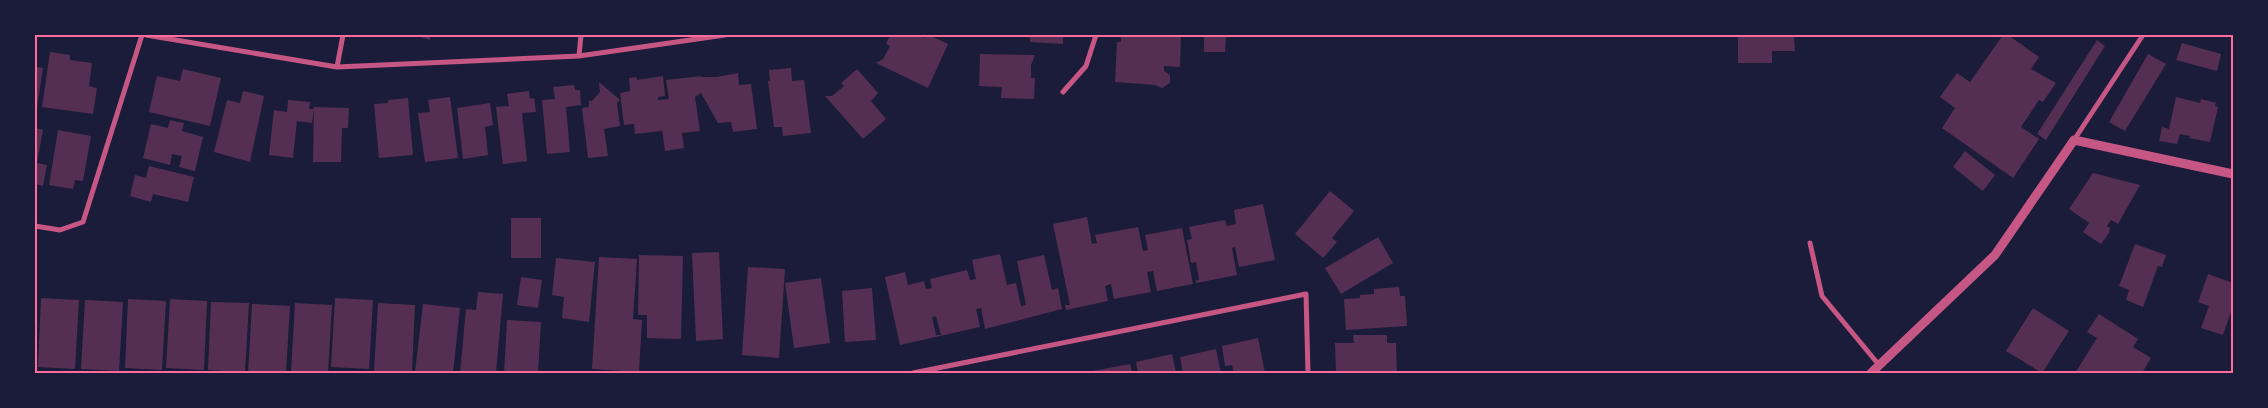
<svg xmlns="http://www.w3.org/2000/svg" width="2268" height="408" viewBox="0 0 2268 408" font-family="'Space Grotesk',sans-serif">
	<style>
		.building { fill: #542f53; fill-rule: evenodd }
		.lines { fill: none; stroke-linecap: round; stroke-linejoin: round }
		.minor { stroke: #c65784; stroke-width: 5 }
		.tertiary { stroke: #c65784; stroke-width: 9 }
		.neatline { fill: none; stroke: #ff6b9d; stroke-width: 2 }
	</style>
	<rect width="100%" height="100%" fill="#1b1b3a"/>
	<path class="building" d="M414,35H431L430,40Z
		M890,35H918L925,38L926,35H929L948,44L928,88L876,63L883,59L890,46L886,44Z
		M1030,35H1063V44L1030,42Z
		M1121,35H1181L1180,67L1164,66V71L1170,75V83L1162,88L1155,85L1115,82L1117,42H1121Z
		M1204,35H1226L1225,52H1204Z
		M1738,35H1794L1795,51H1772V63H1738Z
		M2003,35H2008L2039,57L2031,69L2056,83L2043,102L2039,100L2021,127L2039,139L2013,178L1942,128L1955,108L1940,97L1957,73L1970,82Z
		M2097,40L2105,46L2046,140L2037,134Z
		M2182,43L2221,54L2217,71L2176,60Z
		M50,52L70,55V60L92,63L89,86L97,88L93,114L42,107Z
		M980,54L1035,55L1031,65V78H1035L1034,99L1001,98L1002,87L979,86Z
		M2148,54L2166,64L2125,131L2109,122Z
		M35,67L43,68L36,114H35Z
		M791,68L792,81L804,80L811,133L783,136L782,127H774L768,81H770L769,70Z
		M183,69L221,78L210,126L149,112L157,76L180,81Z
		M857,69L878,93L871,101L886,119L863,139L825,96H832L844,86L841,83Z
		M738,73L739,85L751,84L757,129L733,132L731,122L718,123L701,93L695,97L700,131L682,133L684,148L665,151L661,122L662,131L635,134L634,124L624,125L620,93L630,91L629,78L636,77L637,80L663,76L665,96L658,97V100L669,99L666,80L702,76L700,77H717Z
		M599,82L620,100L617,103L620,126L604,129L608,156L588,158L582,108L589,107V101H592L600,92Z
		M574,85L575,90H580L581,105L566,107L570,152L547,154L542,100L555,99L553,87Z
		M243,91L264,96L250,162L214,152L227,100L240,103Z
		M529,91L530,99L534,98L536,112L522,113L527,161L503,164L496,107L509,106L507,94Z
		M450,97L458,158L425,162L418,113L430,112L428,100Z
		M2176,97L2200,103L2201,99L2216,103L2215,106L2218,107L2210,142L2189,138L2190,136L2180,134L2177,144L2159,141L2162,127L2169,129Z
		M408,98L413,155L379,158L374,104L388,103V100Z
		M288,100L310,102L309,109H314L312,123L297,121L293,158L269,155L274,110L287,112Z
		M490,103L493,125L485,127L488,155L463,159L457,108Z
		M314,107L349,108L348,128H342L341,162H313Z
		M170,120L184,123L182,131L203,137L195,171L179,167L182,156L172,154L170,165L143,158L151,124L168,128Z
		M35,128L43,130L37,163L47,165L43,186L35,184Z
		M58,130L91,136L83,181L75,180L73,189L49,185Z
		M1965,151L1995,175L1983,191L1953,167Z
		M149,166L194,177L188,202L153,194L151,202L130,196L135,175L146,178Z
		M2093,173L2140,185L2118,224L2111,220L2107,226L2110,228L2109,233L2101,244L2083,232L2089,223L2069,209Z
		M1330,191L1354,211L1332,238L1337,242L1323,258L1295,234Z
		M1263,204L1275,260L1239,267L1235,247L1232,248L1237,275L1196,283V280H1199L1196,262L1191,263L1187,240L1192,239L1189,227L1225,220L1227,226L1236,224L1234,210Z
		M1087,217L1092,244L1097,243L1095,235L1138,227L1143,251L1148,250L1145,235L1182,228L1193,284L1157,291L1153,271L1147,272L1151,292L1114,299L1111,284L1105,286L1108,301L1066,310L1065,305H1070L1053,224Z
		M511,218H541V258H511Z
		M1378,237L1393,263L1341,294L1325,268Z
		M2135,244L2166,255L2162,267L2158,266L2143,307L2126,300L2129,290L2119,286Z
		M719,252L723,339L696,341L692,253Z
		M1000,254L1007,285L1016,283L1021,306L1026,305L1017,261L1044,255L1052,290L1058,288L1062,309L985,329L981,308L976,309L980,327L900,345L885,277L905,272L908,285L924,281L926,289L932,288L930,279L967,270L970,280L976,279L972,260ZM936,316L941,335H936L932,317Z
		M639,255L683,256L681,339L647,338V315H638Z
		M599,257L637,259L633,319L642,320L639,372L592,369Z
		M556,258L595,262L589,322L562,318L564,297L552,295Z
		M748,267L785,269L779,358L742,355Z
		M2208,274L2233,283V306L2223,335L2201,328L2209,306L2198,302Z
		M521,277L542,280L538,308L517,305Z
		M821,278L830,343L794,348L785,283Z
		M1399,287L1400,296H1405L1407,326L1346,330L1344,299L1360,298V295L1374,294V289Z
		M872,288L876,340L845,342L842,291Z
		M478,292L503,294L496,373H460L466,309L476,310Z
		M41,298L79,300L75,369L38,367Z
		M335,298L373,300L369,369L331,367Z
		M128,299L166,301L162,370L125,368Z
		M170,299L207,301L204,370L166,368Z
		M85,300L123,302L119,371L81,369Z
		M211,302L249,303L245,372L208,370Z
		M295,303L332,305L328,373L291,372Z
		M378,303L415,305L412,373L374,372Z
		M252,304L290,306L286,373H248Z
		M423,304L460,308L453,373L415,372Z
		M2033,308L2069,331L2042,373L2006,351Z
		M2099,314L2138,339L2133,347L2151,358L2142,373H2075L2097,338L2087,332Z
		M507,320L541,322L538,373H504Z
		M1353,335H1387V343H1396L1397,373H1336L1335,343H1354Z
		M1258,338L1265,373H1234L1232,365L1225,366L1222,346Z
		M1216,349L1221,373H1183L1180,357Z
		M1172,354L1176,373H1138L1136,362Z
		M1130,364L1132,373H1094L1093,371Z"/>
	<g class="lines">
		<path class="minor" d="M146,35L337,67L579,56L725,35
			M579,56L581,35
			M337,67L343,35
			M1063,92L1086,66L1096,35
			M2074,140L2143,35
			M35,226L60,230L83,222L142,35
			M1810,243L1822,296L1879,365
			M913,373L1306,294L1308,373"/>
		<path class="tertiary" d="M1871,373L1995,255L2074,140L2233,174"/>
	</g>
	<rect width="2268" height="408" fill="none" stroke="#1b1b3a" stroke-width="72"/>
	<rect x="36" y="36" width="2196" height="336" class="neatline"/>
</svg>
